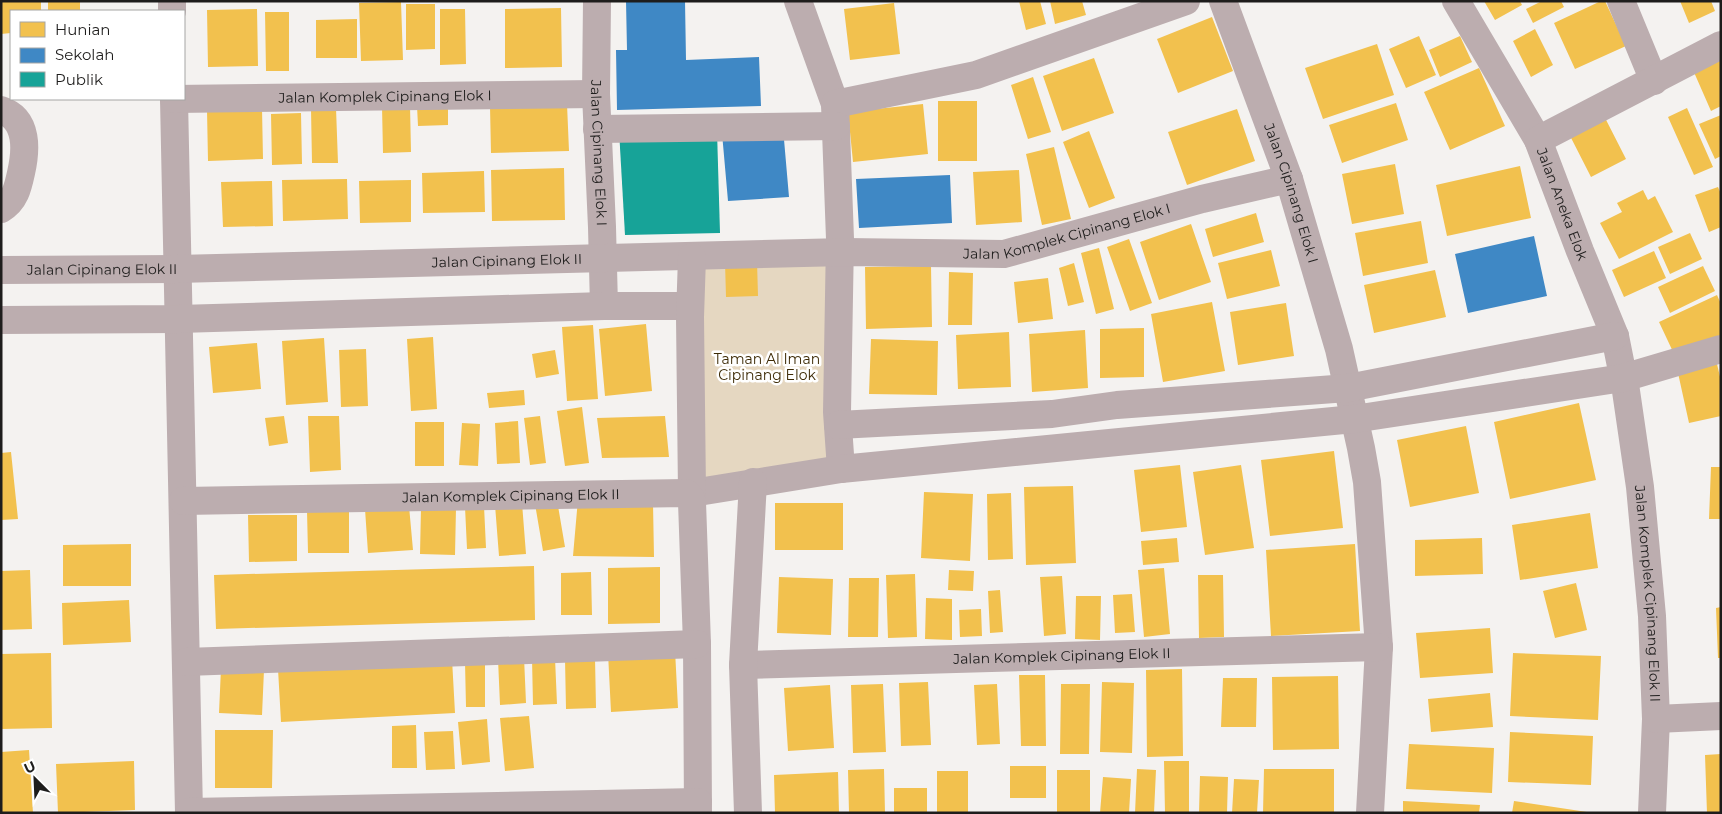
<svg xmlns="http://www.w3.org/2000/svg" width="1722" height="814" viewBox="0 0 1722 814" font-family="Montserrat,sans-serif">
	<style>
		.park { fill: #e5d7c1 }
		.homes { fill: #f2c14e }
		.schools { fill: #3f88c5 }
		.public { fill: #17a398 }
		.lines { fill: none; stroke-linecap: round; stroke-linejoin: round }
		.minor { stroke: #bcadaf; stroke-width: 28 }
		.labels { text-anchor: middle; stroke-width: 5; stroke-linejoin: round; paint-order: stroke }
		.street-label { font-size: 14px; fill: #1e1d1c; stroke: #fff }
		.park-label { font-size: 14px; fill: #3d2a05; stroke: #fff }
	</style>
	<rect width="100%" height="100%" fill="#f4f2f0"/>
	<path class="park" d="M840,257L837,470L696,485V263Z"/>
	<path class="homes" d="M1,1H41V11H11V33L1,34Z
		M48,1H80V11H48Z
		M1019,1H1040L1046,24L1026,30Z
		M1050,1H1082L1086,15L1055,24Z
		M1484,1H1520L1522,5L1495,20Z
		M1542,1H1561L1564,7L1533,23L1526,9Z
		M1601,1H1605L1626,46L1575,69L1554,23Z
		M1680,1H1711L1715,11L1689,23Z
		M401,2L403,60L361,61L359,3Z
		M894,3L900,54L850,60L844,9Z
		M406,4H435V49L406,50Z
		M561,8L562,67L505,68V9Z
		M257,9L258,66L208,67L207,10Z
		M440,9H465L466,64L440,65Z
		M265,12H289V71H266Z
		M1212,17L1233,71L1178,93L1157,39Z
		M357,19V58H316V20Z
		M1535,29L1553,65L1531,77L1513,41Z
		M1419,36L1436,75L1406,88L1389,49Z
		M1460,36L1472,62L1440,77L1429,50Z
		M1377,44L1394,95L1323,119L1305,68Z
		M1721,57V106L1711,111L1693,70Z
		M1094,58L1114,113L1062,131L1043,76Z
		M1479,68L1505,126L1450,150L1424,92Z
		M1033,77L1051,132L1028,139L1011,85Z
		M938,101H977V161H938Z
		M1396,103L1408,140L1342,163L1329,125Z
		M567,104L569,151L491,153L490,106Z
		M923,104L928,154L853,162L848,112Z
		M410,105L411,152L383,153L382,106Z
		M448,105V125L418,126L417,106Z
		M262,108L263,159L208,161L207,110Z
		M336,108L338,163H312L311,109Z
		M1687,108L1713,167L1694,175L1668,117Z
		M1237,109L1255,161L1187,185L1168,132Z
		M1601,110L1626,159L1591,177L1566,128Z
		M301,113L302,164L272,165L271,114Z
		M1721,115V156L1715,159L1699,124Z
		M1089,131L1115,198L1089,208L1063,142Z
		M1054,147L1071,219L1042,225L1026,154Z
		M1395,164L1404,214L1352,224L1342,174Z
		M1520,166L1531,218L1447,236L1436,185Z
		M564,168L565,220L492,221L491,170Z
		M1019,170L1022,222L976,225L973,172Z
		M484,171L485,212L423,213L422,173Z
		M347,179L348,219L283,221L282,180Z
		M411,180V222L360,223L359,181Z
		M272,181L273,226L223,227L221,182Z
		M1718,187L1721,194V227L1709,232L1695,195Z
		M1643,190L1648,200L1655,196L1673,232L1619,259L1600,223L1622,212L1617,203Z
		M1256,213L1264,242L1213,257L1205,229Z
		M1421,221L1428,263L1363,276L1355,233Z
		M1191,224L1211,282L1159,300L1140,242Z
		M1690,233L1702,259L1670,274L1658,247Z
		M1129,239L1152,303L1130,311L1107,247Z
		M1099,248L1114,309L1096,314L1081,253Z
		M1271,250L1280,286L1227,299L1218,263Z
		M1654,251L1666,278L1624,297L1612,270Z
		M757,261L758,296L726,297L725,262Z
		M1074,263L1084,302L1068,306L1059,268Z
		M931,266L932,327L866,329L865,267Z
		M1703,266L1715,291L1670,313L1658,287Z
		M1435,270L1446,317L1374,333L1364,285Z
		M949,272L973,273L972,325H948Z
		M1048,278L1053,319L1018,323L1014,282Z
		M1717,295L1721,304V336L1675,356L1659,322Z
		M1212,302L1225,371L1163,382L1151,314Z
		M1286,303L1294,356L1238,365L1230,312Z
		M646,324L652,391L605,396L599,329Z
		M593,325L598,399L567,401L562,327Z
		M1144,328V377L1100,378V329Z
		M1085,330L1088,388L1032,392L1029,334Z
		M1009,332L1011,387L958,389L956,335Z
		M433,337L437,409L411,411L407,339Z
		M324,338L328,402L286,405L282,341Z
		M871,339L938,341L937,395L869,394Z
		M257,343L261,389L213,393L209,347Z
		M366,349L368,406L341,407L339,350Z
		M555,350L559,374L536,378L532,354Z
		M1717,364L1721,381V416L1689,423L1678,373Z
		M524,390L525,405L489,408L487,393Z
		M1579,403L1596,480L1510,499L1494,422Z
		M582,407L589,463L565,466L557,411Z
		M284,416L288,443L269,446L265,418Z
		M308,416H339L341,470L310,472Z
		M540,416L546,463L530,465L524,418Z
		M665,416L669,457L602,458L597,418Z
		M518,421L520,463L497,464L495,423Z
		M415,422H444V466H415Z
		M462,423L480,424L478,466L459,465Z
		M1466,426L1479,493L1410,507L1397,440Z
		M1334,451L1343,528L1270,536L1261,460Z
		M11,452L18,519L1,520V453Z
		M1180,465L1187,527L1141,532L1134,470Z
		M1241,465L1254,548L1205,555L1193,472Z
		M1711,467H1721V519H1709Z
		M1073,486L1076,563L1026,565L1024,487Z
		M924,492L973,494L970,561L921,558Z
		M1011,493L1013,559L988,560L987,494Z
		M578,499L653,503L654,557L573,556Z
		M557,500L565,547L543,551L535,504Z
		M522,503L526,554L499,556L495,505Z
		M775,503H843V550H775Z
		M409,506L413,550L368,553L365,509Z
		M484,506L486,548L467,549L465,507Z
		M421,508H456L455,555L420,554Z
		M307,511H349V553H308Z
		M1590,513L1598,568L1520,580L1512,525Z
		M248,515H297V561L249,562Z
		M1177,538L1179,562L1143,565L1141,541Z
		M1482,538L1483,574L1415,576V540Z
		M131,544V586H63V545Z
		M1355,544L1360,631L1271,636L1266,550Z
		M534,566L535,620L216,629L214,575Z
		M660,567V623L608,624V568Z
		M1164,568L1170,634L1144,637L1138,570Z
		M30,570L32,629L1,630V571Z
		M949,570L974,571L973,591L948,590Z
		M591,572L592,615H561V573Z
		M915,574L917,637L888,638L886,575Z
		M1198,575H1223L1224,637L1199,638Z
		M1062,576L1066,634L1044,636L1040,577Z
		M779,577L833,579L831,635L777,633Z
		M849,578H879L878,637H848Z
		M1576,583L1587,630L1555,638L1543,591Z
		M1000,590L1003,632L990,633L988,591Z
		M1132,594L1135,632L1115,633L1113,595Z
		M1076,596H1101L1100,640L1075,639Z
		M926,598L952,599V640L925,639Z
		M129,600L131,642L63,645L62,603Z
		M1721,607V658H1718L1716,608Z
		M981,609L982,636L960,637L959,610Z
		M1490,628L1493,673L1420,678L1416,633Z
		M675,650L678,708L611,712L608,653Z
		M51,653L52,728L1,729V654Z
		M1513,653L1601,656L1598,720L1510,716Z
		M524,657L526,703L500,705L498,659Z
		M532,658H555L557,704L533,705Z
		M595,658L596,708L566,709L565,659Z
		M452,659L455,713L281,722L278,669Z
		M485,661V707H466L465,662Z
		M221,668L264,670L262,715L219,713Z
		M1182,669L1183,756L1147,757L1146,670Z
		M1019,675H1045L1046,746H1021Z
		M1338,676L1339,749L1273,750L1272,677Z
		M1223,678H1257L1256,727H1221Z
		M928,682L931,745L901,746L899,683Z
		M1102,682L1134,683L1132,753L1100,752Z
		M883,684L886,752L853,753L851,685Z
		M997,684L1000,744L977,745L974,685Z
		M1061,684H1090L1089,754H1060Z
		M830,685L834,748L788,751L784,688Z
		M1490,693L1493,727L1431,732L1428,699Z
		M529,716L534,768L505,771L500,718Z
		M487,719L490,762L462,765L458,722Z
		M416,725L417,768H392V726Z
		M215,730H273L272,788H215Z
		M453,731L455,769L426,770L424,732Z
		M1510,732L1593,736L1591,785L1508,782Z
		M1409,744L1494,748L1492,793L1406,789Z
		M29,750L33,813H1V752Z
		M1721,754V813H1707L1705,755Z
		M134,761L135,810L58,813L56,764Z
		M1164,761H1189V813H1165Z
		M1010,766H1046V798H1010Z
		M884,769L885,813H849L848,770Z
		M1137,769L1156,770L1154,813H1135Z
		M1264,769H1334V813H1263Z
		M1057,770H1090V813H1057Z
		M937,771H968V813H937Z
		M838,772L839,813H775L774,775Z
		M1200,776L1228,777L1227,813H1199Z
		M1103,777L1131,779L1129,813H1100Z
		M1234,779L1259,780L1257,813H1232Z
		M894,788H927V813H894Z
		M1403,801L1480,805L1479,813H1403Z
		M1514,801L1587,812V813H1512Z"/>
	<path class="schools" d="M626,1H685L686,60L759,57L761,106L617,110L616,50H627Z
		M783,128L789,197L728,201L722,133Z
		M950,175L952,223L859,228L856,179Z
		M1534,236L1547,296L1468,313L1455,254Z"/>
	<path class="public" d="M619,130L717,131L720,233L625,235Z"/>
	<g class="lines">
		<g class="minor">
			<path d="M172,1V11"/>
			<path id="s1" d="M597,1L596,94L602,227L604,306"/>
			<path d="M798,1L835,104L840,239L837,412L841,469"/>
			<path id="s2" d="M1223,1L1289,179L1339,349L1361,448L1367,482L1379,647L1370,813"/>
			<path id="s3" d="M1456,1L1538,140L1580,251L1615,336L1626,391L1640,487L1652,616L1656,719L1652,813"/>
			<path d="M1621,1L1654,81"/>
			<path d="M174,99L189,813"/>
			<path id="s4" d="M174,99L596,94"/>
			<path d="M835,104L976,75L1186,1"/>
			<path d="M1,110C29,119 26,151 21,173C18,187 15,201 1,209"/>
			<path d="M597,129L836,126"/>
			<path d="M1538,140L1721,45"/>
			<path id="s5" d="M1,270L177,269L845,252L1004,254L1202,199L1289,179"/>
			<path d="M1,320L179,319L604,306H690"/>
			<path d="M838,425L1052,414L1117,405L1348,388L1615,336"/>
			<path d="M692,493L841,469L1354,419L1623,378L1721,349"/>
			<path d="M690,497L692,493L690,317L692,257"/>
			<path id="s6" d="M183,501L686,493L690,497L692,502L697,644L698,813"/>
			<path d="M186,662L697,644"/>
			<path id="s7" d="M743,665L1379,647"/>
			<path d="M1656,719L1721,716"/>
			<path d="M189,812L698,802"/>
			<path d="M748,813L743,665L753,482"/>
		</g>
	</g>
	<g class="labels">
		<g class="street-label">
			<text dy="5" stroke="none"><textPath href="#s4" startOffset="211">Jalan Komplek Cipinang Elok I</textPath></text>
			<text dy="5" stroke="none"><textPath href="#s1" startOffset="152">Jalan Cipinang Elok I</textPath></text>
			<text dy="5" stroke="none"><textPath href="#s2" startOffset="204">Jalan Cipinang Elok I</textPath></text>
			<text dy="5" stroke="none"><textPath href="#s3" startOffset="230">Jalan Aneka Elok</textPath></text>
			<text dy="5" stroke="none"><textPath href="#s5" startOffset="1069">Jalan Komplek Cipinang Elok I</textPath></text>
			<text dy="5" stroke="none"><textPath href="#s5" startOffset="506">Jalan Cipinang Elok II</textPath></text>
			<text dy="5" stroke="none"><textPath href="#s5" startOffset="101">Jalan Cipinang Elok II</textPath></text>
			<text dy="5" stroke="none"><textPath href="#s6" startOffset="328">Jalan Komplek Cipinang Elok II</textPath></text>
			<text dy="5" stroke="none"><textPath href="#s3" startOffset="632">Jalan Komplek Cipinang Elok II</textPath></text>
			<text dy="5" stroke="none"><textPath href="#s7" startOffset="319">Jalan Komplek Cipinang Elok II</textPath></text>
		</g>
		<g class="park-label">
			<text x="767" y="364">Taman Al Iman<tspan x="767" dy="16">Cipinang Elok</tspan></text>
		</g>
	</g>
	<rect width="1722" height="814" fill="none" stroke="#1e1d1c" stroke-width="5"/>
	<rect x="10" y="10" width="175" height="90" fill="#ffffff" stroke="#a5a5a4"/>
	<rect x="20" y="22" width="25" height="15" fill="#f2c14e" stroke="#a5a5a4"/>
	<text x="55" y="35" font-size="15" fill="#1e1d1c">Hunian</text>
	<rect x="20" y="48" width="25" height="15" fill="#3f88c5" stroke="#a5a5a4"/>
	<text x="55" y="60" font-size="15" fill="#1e1d1c">Sekolah</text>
	<rect x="20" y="72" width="25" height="15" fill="#17a398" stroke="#a5a5a4"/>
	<text x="55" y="85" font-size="15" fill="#1e1d1c">Publik</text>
	<g transform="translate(35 779) rotate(336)" stroke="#ffffff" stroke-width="4" paint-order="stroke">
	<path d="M0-4L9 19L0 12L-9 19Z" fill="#1e1d1c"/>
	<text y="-8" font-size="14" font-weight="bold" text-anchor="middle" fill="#1e1d1c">U</text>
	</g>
</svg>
